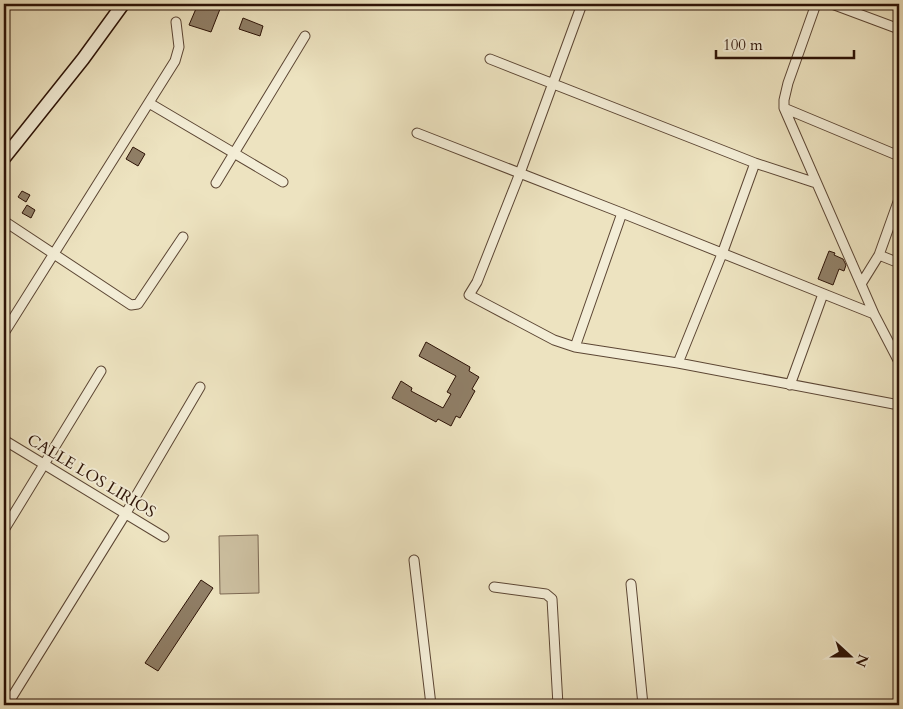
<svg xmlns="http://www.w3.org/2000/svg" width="903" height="709" viewBox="0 0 903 709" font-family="Cardo,serif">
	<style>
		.green { fill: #ccbfa0; stroke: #7c6853 }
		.building { fill: #907f67; stroke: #2c1206 }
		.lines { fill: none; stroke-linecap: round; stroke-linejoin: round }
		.street-casing { stroke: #5c4634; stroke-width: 11 }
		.secondary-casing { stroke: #2c1206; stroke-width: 15 }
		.street { stroke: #f3edd6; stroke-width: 9 }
		.secondary { stroke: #f3edd6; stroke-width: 12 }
		.labels { text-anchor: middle; stroke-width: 4; stroke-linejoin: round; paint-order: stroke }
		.street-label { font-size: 16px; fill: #2c1206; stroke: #f3edd6 }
	</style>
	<rect width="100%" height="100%" fill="#ede3c0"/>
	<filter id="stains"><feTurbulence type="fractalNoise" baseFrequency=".004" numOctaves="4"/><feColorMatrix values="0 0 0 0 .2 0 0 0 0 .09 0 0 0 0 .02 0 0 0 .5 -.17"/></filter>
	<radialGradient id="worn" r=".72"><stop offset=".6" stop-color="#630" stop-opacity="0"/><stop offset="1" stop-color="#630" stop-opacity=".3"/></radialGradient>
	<path class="green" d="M258,535L259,593L220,594L219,536Z"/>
	<path class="building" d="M198,4H222L211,32L189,25Z
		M243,18L263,26L260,36L239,29Z
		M133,147L145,154L138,166L126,159Z
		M22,191L30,195L26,202L18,197Z
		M27,205L35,210L31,218L22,213Z
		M829,251L835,253L834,255L843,259L846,265L844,271L839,269L833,285L818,279Z
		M426,342L470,367L469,371L479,377L472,389L475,391L460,418L456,416L451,426L438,419L436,422L392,398L401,381L412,388L411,391L443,408L451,394L447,392L456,376L419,356Z
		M201,580L213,588L158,671L145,663Z"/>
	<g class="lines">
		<g class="street-casing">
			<path id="street" d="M582,4L520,173L477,282L469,295L554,340L575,347L678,363L899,405
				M816,4L788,83L784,100V108L874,314L899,362
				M832,4L899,29
				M490,59L755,163L816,183
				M149,103L283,182
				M784,108L899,156
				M417,133L622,213L874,314
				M216,183L305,36
				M4,221L131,305L138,304L183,237
				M879,255L899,263
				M861,284L879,255L899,199
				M4,333L175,61L179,47L176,22
				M575,347L622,213
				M678,363L722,254L755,163
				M790,385L823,294
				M4,440L164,537
				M4,530L101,371
				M414,560L431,705
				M631,584L643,705
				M494,587L546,594L552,599L558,705
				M7,705L126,513L200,387"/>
		</g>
		<g class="secondary-casing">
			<path id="secondary" d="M4,158L83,59L123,4"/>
		</g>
		<use href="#street" class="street"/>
		<use href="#secondary" class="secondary"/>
	</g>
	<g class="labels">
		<g class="street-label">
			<text transform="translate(92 475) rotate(31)" y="6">CALLE LOS LIRIOS</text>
		</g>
	</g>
	<rect width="903" height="709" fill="none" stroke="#ede3c0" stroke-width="20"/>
	<rect x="5" y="5" width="893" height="699" fill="none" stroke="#2c1206" stroke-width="2.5"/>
	<rect x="10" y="10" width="883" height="689" fill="none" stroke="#2c1206"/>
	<g transform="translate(850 656) rotate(111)" stroke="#f3edd6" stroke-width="4" paint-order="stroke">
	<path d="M0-4L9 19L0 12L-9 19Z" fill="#2c1206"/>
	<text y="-8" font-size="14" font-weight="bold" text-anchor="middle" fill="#2c1206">N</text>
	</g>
	<path d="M716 50v8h138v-8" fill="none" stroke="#2c1206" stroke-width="2.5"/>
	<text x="723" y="50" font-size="15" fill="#2c1206" stroke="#f3edd6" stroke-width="4" paint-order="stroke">100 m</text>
	<rect width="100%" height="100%" filter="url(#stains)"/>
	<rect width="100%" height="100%" fill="url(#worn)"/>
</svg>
